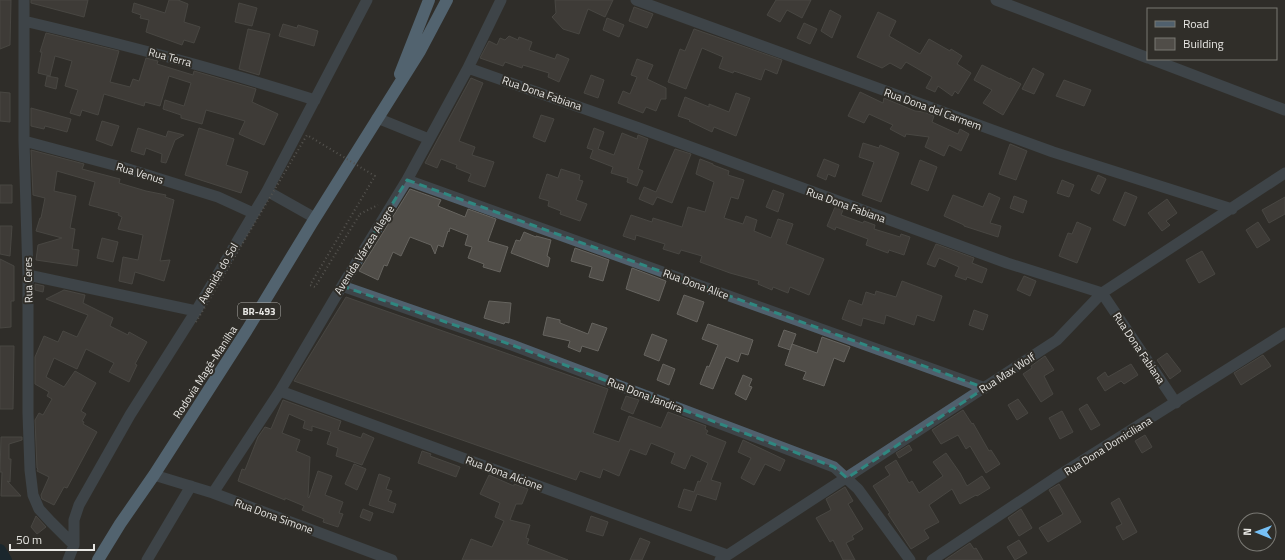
<svg xmlns="http://www.w3.org/2000/svg" width="1285" height="560" viewBox="0 0 1285 560" font-family="'Titillium Web',sans-serif">
	<style>
		.lines { fill: none; stroke-linecap: round; stroke-linejoin: round }
		.canal { stroke: #031f32; stroke-width: 12 }
		.building { fill: #504d48; stroke: #66645f }
		.path { stroke: #817f7b; stroke-width: 2; stroke-dasharray: 1 3; stroke-linecap: butt }
		.street { stroke: #50606d; stroke-width: 11 }
		.highway { stroke: #7ca4c3; stroke-width: 12 }
		.path-bridge { stroke: #817f7b; stroke-width: 2; stroke-dasharray: 1 3; stroke-linecap: butt }
		.marked { fill: none; stroke: #2f8780; stroke-width: 3; stroke-dasharray: 8 5; stroke-linejoin: round }
		.labels { text-anchor: middle; stroke-width: 4; stroke-linejoin: round; paint-order: stroke }
		.shield { fill: #302e29; stroke: #b0afab; stroke-width: 1 }
		.shield-label { font-size: 10px; font-weight: bold; fill: #e7e6e3 }
		.street-label { font-size: 11px; fill: #e7e6e3; stroke: #302e29 }
	</style>
	<rect width="100%" height="100%" fill="#302e29"/>
	<g class="lines">
		<path class="canal" d="M0,550L6,560"/>
	</g>
	<path class="building" d="M0,0H11L10,45L0,49Z
		M31,0H88L84,17L31,3Z
		M169,0H178L188,4L184,22L200,27L194,43L184,40L182,45L146,32L149,20L140,18L141,15L132,12L134,3L165,13Z
		M555,0H613L605,17L588,9L579,34L563,29L552,17L556,13Z
		M776,0H811L802,18L787,10L780,22L767,15Z
		M239,3L257,8L252,26L235,22Z
		M634,7L653,14L647,28L629,21Z
		M830,10L841,16L832,38L821,31Z
		M878,12L896,21L889,36L920,54L929,39L950,51L951,49L962,56L957,64L971,73L958,94L955,91L952,96L938,86L935,92L926,88L932,77L906,62L901,69L890,63L882,68L857,57Z
		M607,18L624,25L619,37L603,30Z
		M804,23L817,29L810,44L797,38Z
		M283,24L297,28L298,25L318,31L314,46L279,36Z
		M248,29L270,34L259,75L239,69Z
		M694,29L782,60L777,74L765,69L761,80L734,71L733,73L719,68L723,57L702,48L686,89L668,82L680,49L685,51Z
		M46,33L119,51L110,82L130,87L133,79L139,81L146,58L158,61L157,64L193,75L194,71L256,89L252,102L278,114L264,145L239,134L245,121L206,110L202,124L181,118V115L163,109L165,100L184,106L191,83L169,76L160,106L145,102L144,106L104,94L98,115L82,110L80,116L70,113L78,90L65,86L72,61L55,56L50,76L38,73L42,52H40Z
		M509,36L518,40L519,37L532,42L529,50L555,59L557,54L569,59L559,82L548,77L549,73L523,65L522,68L505,62L503,66L480,58L489,41L497,45L500,38L505,40Z
		M637,59L653,65L647,79L666,88V99H661L656,111L646,107L643,113L618,103L623,91L630,94L637,77L631,75Z
		M982,65L1010,79V78L1021,84L1003,115L983,103L992,90L974,80Z
		M1033,68L1044,74L1034,94L1022,89Z
		M591,75L604,80L598,98L584,93Z
		M47,76L58,78L56,89L45,86Z
		M471,78L483,83L459,141L475,147L472,155L494,162L485,187L468,181L471,174L456,168L457,165L441,159L437,168L425,163Z
		M1064,80L1091,90L1084,106L1056,96Z
		M0,92L10,93V122L0,121Z
		M860,92L883,103L884,98L915,111L924,112L934,116L932,122L958,134L960,129L969,134L961,151L949,145L944,156L925,147L929,137L906,134L905,137L890,129L893,125L869,114L864,123L848,116Z
		M736,93L750,98L736,136L714,127L712,132L689,121L690,120L678,116L685,97L709,107V104L729,112Z
		M31,108L71,119L67,132L45,126L44,129L31,126Z
		M541,115L554,119L545,142L533,137Z
		M102,121L119,126L112,146L96,140Z
		M138,128L166,137L168,131L184,135L175,140L166,163L161,162L162,154L146,148L144,155L131,151Z
		M199,128L234,139L226,165L248,172L241,193L185,175Z
		M594,128L604,132L598,149L614,155L622,133L637,139L638,135L648,139L638,169L643,171L637,186L627,182L628,178L611,173L613,167L590,158L593,150L587,148Z
		M863,143L879,148L880,145L899,153L881,202L862,195L874,162L859,157Z
		M1010,144L1027,151L1016,180L999,174Z
		M675,149L691,154L672,203L657,197L653,205L639,199L644,187L656,192Z
		M31,150L84,164L82,169L120,179L119,183L146,191L166,195L165,197L174,200L160,261L170,260L164,281L135,272L132,284L119,281L123,257L138,260L143,235L118,229L122,217L118,215L119,213L89,205L95,182L57,171L54,191L76,196L70,228L75,229L72,249L79,250L77,266L36,260L38,245L62,238L36,231L40,218H41L45,198L33,195Z
		M700,159L713,164V165L729,171L728,175L744,180L738,199L731,197L724,218L743,224L746,216L757,220L754,231L771,238L778,219L793,224L786,244L824,259L809,295L790,287L788,293L773,287L772,290L758,284L759,281L730,273L700,262L702,256L681,250L679,254L663,249L665,244L636,235L635,240L623,236L631,215L652,222L653,218L682,227L688,207L705,212L714,182L696,174Z
		M824,159L839,165L835,177L828,174L826,180L817,176Z
		M920,160L937,167L928,191L911,184Z
		M561,169L580,175L579,180L583,181L576,200L587,204L580,221L560,214L561,211L548,206L549,201L539,198L547,174L558,178Z
		M1098,175L1106,179L1099,194L1091,190Z
		M1062,180L1074,185L1069,197L1057,193Z
		M0,185H12V203H0Z
		M410,189L441,200L438,206L465,217L468,209L496,219L488,241L508,247L500,272L483,267L484,264L468,258L472,247L465,245L468,235L450,228L449,232L448,231L443,247L438,245L435,254L431,245L410,237L401,256L393,252L387,266L384,265L378,280L359,271Z
		M773,190L784,194L778,212L766,207Z
		M1125,192L1137,197L1125,226L1113,220Z
		M989,193L1000,198L990,223L1001,226L998,237L964,226V225L944,216L953,195L983,207Z
		M1014,196L1027,201L1023,213L1010,208Z
		M1285,197V214L1269,223L1262,210Z
		M1167,199L1177,213L1166,221L1170,225L1162,231L1148,213Z
		M835,207L843,210L841,215L863,223L864,221L875,225L874,229L900,237L901,234L910,237L904,255L889,250L888,253L866,245L868,239L836,227L835,230L827,226Z
		M1077,222L1091,228L1077,263L1059,256L1068,233L1072,234Z
		M1258,222L1270,240L1257,248L1246,230Z
		M0,226H12L10,256L0,254Z
		M524,232L536,237V236L551,240L547,256L550,258L548,267L511,253L516,240L520,241Z
		M102,238L118,242L113,262L97,258Z
		M936,244L974,258L972,263L987,269L982,283L967,277L966,280L955,276L959,267L939,258L935,267L927,264Z
		M575,248L609,260L603,281L589,277L592,267L571,261Z
		M1202,251L1215,274L1199,283L1186,260Z
		M0,259L14,266V301H11V327L0,328Z
		M632,268L666,281L659,301L626,289Z
		M1024,276L1036,281L1030,296L1017,290Z
		M902,281L942,296L934,321L917,315L914,325L886,315L884,324L863,318L861,326L842,319L849,300L862,305L866,292L875,295L876,291L896,297Z
		M35,284L44,286L43,292L35,290Z
		M64,290L85,295L83,303L113,318L110,326L128,335L129,332L147,342L135,364L137,365L129,382L109,372L114,363L86,349L77,369L54,358L46,377L64,387L75,371L96,383L81,411L86,414L82,421L84,422L83,424L97,432L67,488L64,487L54,505L42,499L41,495L49,477L37,471L38,469L37,468L35,420L39,413L43,415L52,399L47,396L49,392L35,384V357L44,336L58,342L63,331L77,337L88,315L46,299Z
		M684,295L704,302L697,322L677,314Z
		M346,297L608,389L593,433L619,442L629,416L661,428L668,412L706,426L705,429L708,431L706,434L726,442L711,480L721,483L716,500L697,494L691,511L678,507L684,489L694,492L698,481L700,482L708,463L691,455L685,469L671,463L675,453L651,443L646,455L630,449L619,476L603,469L600,478L580,471L576,480L294,381Z
		M489,301L511,303L509,323L505,322L504,324L484,318Z
		M974,310L988,315L983,330L969,325Z
		M547,317L560,320V323L588,334L592,323L607,328L598,351L582,346L580,352L568,347L570,341L543,335Z
		M708,324L753,340L748,355L741,353L738,362L726,357L713,389L700,384L707,366L709,367L718,345L702,339Z
		M784,330L796,334L790,350L778,346Z
		M652,334L667,340L659,361L644,355Z
		M822,337L850,347L844,362L834,358L824,386L803,379L806,372L785,365L792,344L817,353Z
		M0,346H14L13,409H0Z
		M1167,353L1181,371L1170,379L1157,360Z
		M1263,355L1271,366L1241,385L1234,373Z
		M1045,356L1054,370L1044,376L1053,394L1041,402L1023,374L1032,368L1031,366Z
		M663,364L675,369L669,385L657,380Z
		M1131,364L1138,375L1124,384L1121,381L1105,391L1097,378L1105,372L1108,377Z
		M743,375L752,379L749,386L752,387L746,400L735,394Z
		M626,396L639,400L633,414L621,409Z
		M1018,399L1028,413L1017,420L1008,405Z
		M283,400L341,421L338,430L361,438L363,433L374,438L362,465L336,456L338,448L327,444L331,432L312,426V431L303,428L305,421L289,414L282,433L300,440L296,451L310,457L308,497L309,498L318,471L332,476L325,495L343,502L339,513L343,514L338,527L323,522L324,519L302,510L304,506L285,498V500L238,481L242,469L245,470L258,437L265,427L271,429Z
		M1087,404L1100,425L1091,430L1079,409Z
		M963,410L972,424L973,423L989,451L991,450L1000,464L986,473L970,446L966,449L958,435L941,444L932,430Z
		M1062,411L1073,432L1060,439L1049,418Z
		M1145,435L1152,447L1142,453L1135,441Z
		M1,437H22V440L9,444V459H11L10,482L7,481L21,496H1L2,472H0Z
		M743,440L785,460L780,471L765,464L754,485L741,478L751,458L738,452Z
		M909,445L912,450L899,458L896,453Z
		M422,451L431,454L430,456L460,467L456,477L418,463Z
		M946,453L960,473L967,486L982,476L990,488L977,496L976,495L960,504L952,489L929,505L939,522L924,530L929,538L911,549L888,514L890,513L873,486L890,475L885,467L896,460L909,483L912,481L919,493L943,476L933,462Z
		M354,464L366,469L357,490L345,484Z
		M379,474L390,478L386,489L392,491L388,501L396,504L393,513L369,505Z
		M489,475L514,486V484L528,489L522,504H516L510,520L530,525L526,538L529,539L527,544L568,560H462L471,539L492,547L504,521L495,517L500,503L480,494Z
		M1059,484L1081,522L1048,542L1039,528L1063,514L1049,490Z
		M845,487L853,501L848,504L863,529L852,536L854,539L846,543L855,560H843L833,540L830,542L816,518L831,510L826,499Z
		M1119,498L1137,532L1123,540L1116,527L1122,524L1111,503Z
		M363,509L373,513L370,521L360,517Z
		M1021,509L1032,528L1019,536L1008,518Z
		M36,516L46,527L37,534L31,527Z
		M591,516L608,522L603,536L586,531Z
		M640,538L650,542L642,560H630Z
		M1019,540L1027,553L1015,560L1007,547Z
		M970,543L974,549L976,548L983,560H945Z"/>
	<g class="lines">
		<path class="path" d="M360,214L378,205"/>
		<path class="street" d="M24,0V141L28,275V413L30,470L33,495L39,509L51,522L74,545
			M636,0L1053,152L1232,209
			M996,0L1148,58
			M24,21C122,44 219,69 315,100
			M1151,59L1285,110
			M468,68L639,128L1007,263L1102,293L1176,403
			M377,118L429,139
			M24,141L125,168L218,197L253,213
			M407,180L985,388
			M267,191L315,218
			M28,275L196,311
			M342,286L512,345L834,467L858,489L910,560
			M280,391L727,555
			M154,475L213,493L392,560
			M213,493L280,391L342,286L407,180L468,68L501,0
			M68,560L74,545V520L79,505L130,415L196,311L267,191L367,0
			M147,560L191,486
			M720,560L1057,340L1102,293L1285,173
			M932,560L1055,478L1285,333"/>
		<path class="highway" d="M400,74L429,0
			M98,560L120,524L154,475L247,330L312,223L420,51L447,0"/>
		<path class="path-bridge" d="M196,322L307,135L375,176L310,285L315,287L360,214"/>
	</g>
	<path d="M0 0H1285V560H0ZM407,180L985,388L847,478L834,467L512,345L342,286Z" fill="#302e29" fill-opacity=".55" fill-rule="evenodd"/>
	<path class="marked" d="M407,180L985,388L847,478L834,467L512,345L342,286Z"/>
	<g class="labels">
		<rect class="shield" x="238" y="303" width="42" height="16" rx="3"/>
		<g class="shield-label">
			<text x="259" y="315">BR-493</text>
		</g>
		<g class="street-label">
			<text transform="translate(170 57) rotate(15)" y="4">Rua Terra</text>
			<text transform="translate(542 93) rotate(19)" y="4">Rua Dona Fabiana</text>
			<text transform="translate(933 109) rotate(20)" y="4">Rua Dona del Carmem</text>
			<text transform="translate(140 173) rotate(17)" y="4">Rua Venus</text>
			<text transform="translate(846 205) rotate(20)" y="4">Rua Dona Fabiana</text>
			<text transform="translate(364 250) rotate(-58)" y="4">Avenida Várzea Alegre</text>
			<text transform="translate(218 273) rotate(-60)" y="4">Avenida do Sol</text>
			<text transform="translate(28 280) rotate(-91)" y="4">Rua Ceres</text>
			<text transform="translate(696 284) rotate(20)" y="4">Rua Dona Alice</text>
			<text transform="translate(1139 348) rotate(56)" y="4">Rua Dona Fabiana</text>
			<text transform="translate(205 372) rotate(-57)" y="4">Rodovia Magé-Manilha</text>
			<text transform="translate(1007 373) rotate(-33)" y="4">Rua Max Wolf</text>
			<text transform="translate(645 395) rotate(21)" y="4">Rua Dona Jandira</text>
			<text transform="translate(1108 446) rotate(-32)" y="4">Rua Dona Domiciliana</text>
			<text transform="translate(504 473) rotate(20)" y="4">Rua Dona Alcione</text>
			<text transform="translate(274 516) rotate(20)" y="4">Rua Dona Simone</text>
		</g>
	</g>
	<rect x="1147" y="8" width="130" height="52" fill="#302e29" stroke="#797873"/>
	<rect x="1155" y="21" width="20" height="6" fill="#50606d" stroke="#797873"/>
	<text x="1183" y="28" font-size="12" fill="#e7e6e3">Road</text>
	<rect x="1155" y="38" width="20" height="12" fill="#504d48" stroke="#797873"/>
	<text x="1183" y="48" font-size="12" fill="#e7e6e3">Building</text>
	<g transform="translate(1257 532) rotate(271)"><circle r="19" fill="#302e29" stroke="#797873"/>
	<path d="M0-3L7 15L0 10L-7 15Z" fill="#76c0f6"/>
	<text y="-6" font-size="11" font-weight="bold" text-anchor="middle" fill="#e7e6e3">N</text>
	</g>
	<path d="M10 544v6h84v-6" fill="none" stroke="#e7e6e3" stroke-width="2"/>
	<text x="16" y="544" font-size="12" fill="#e7e6e3" stroke="#302e29" stroke-width="3" paint-order="stroke">50 m</text>
</svg>
